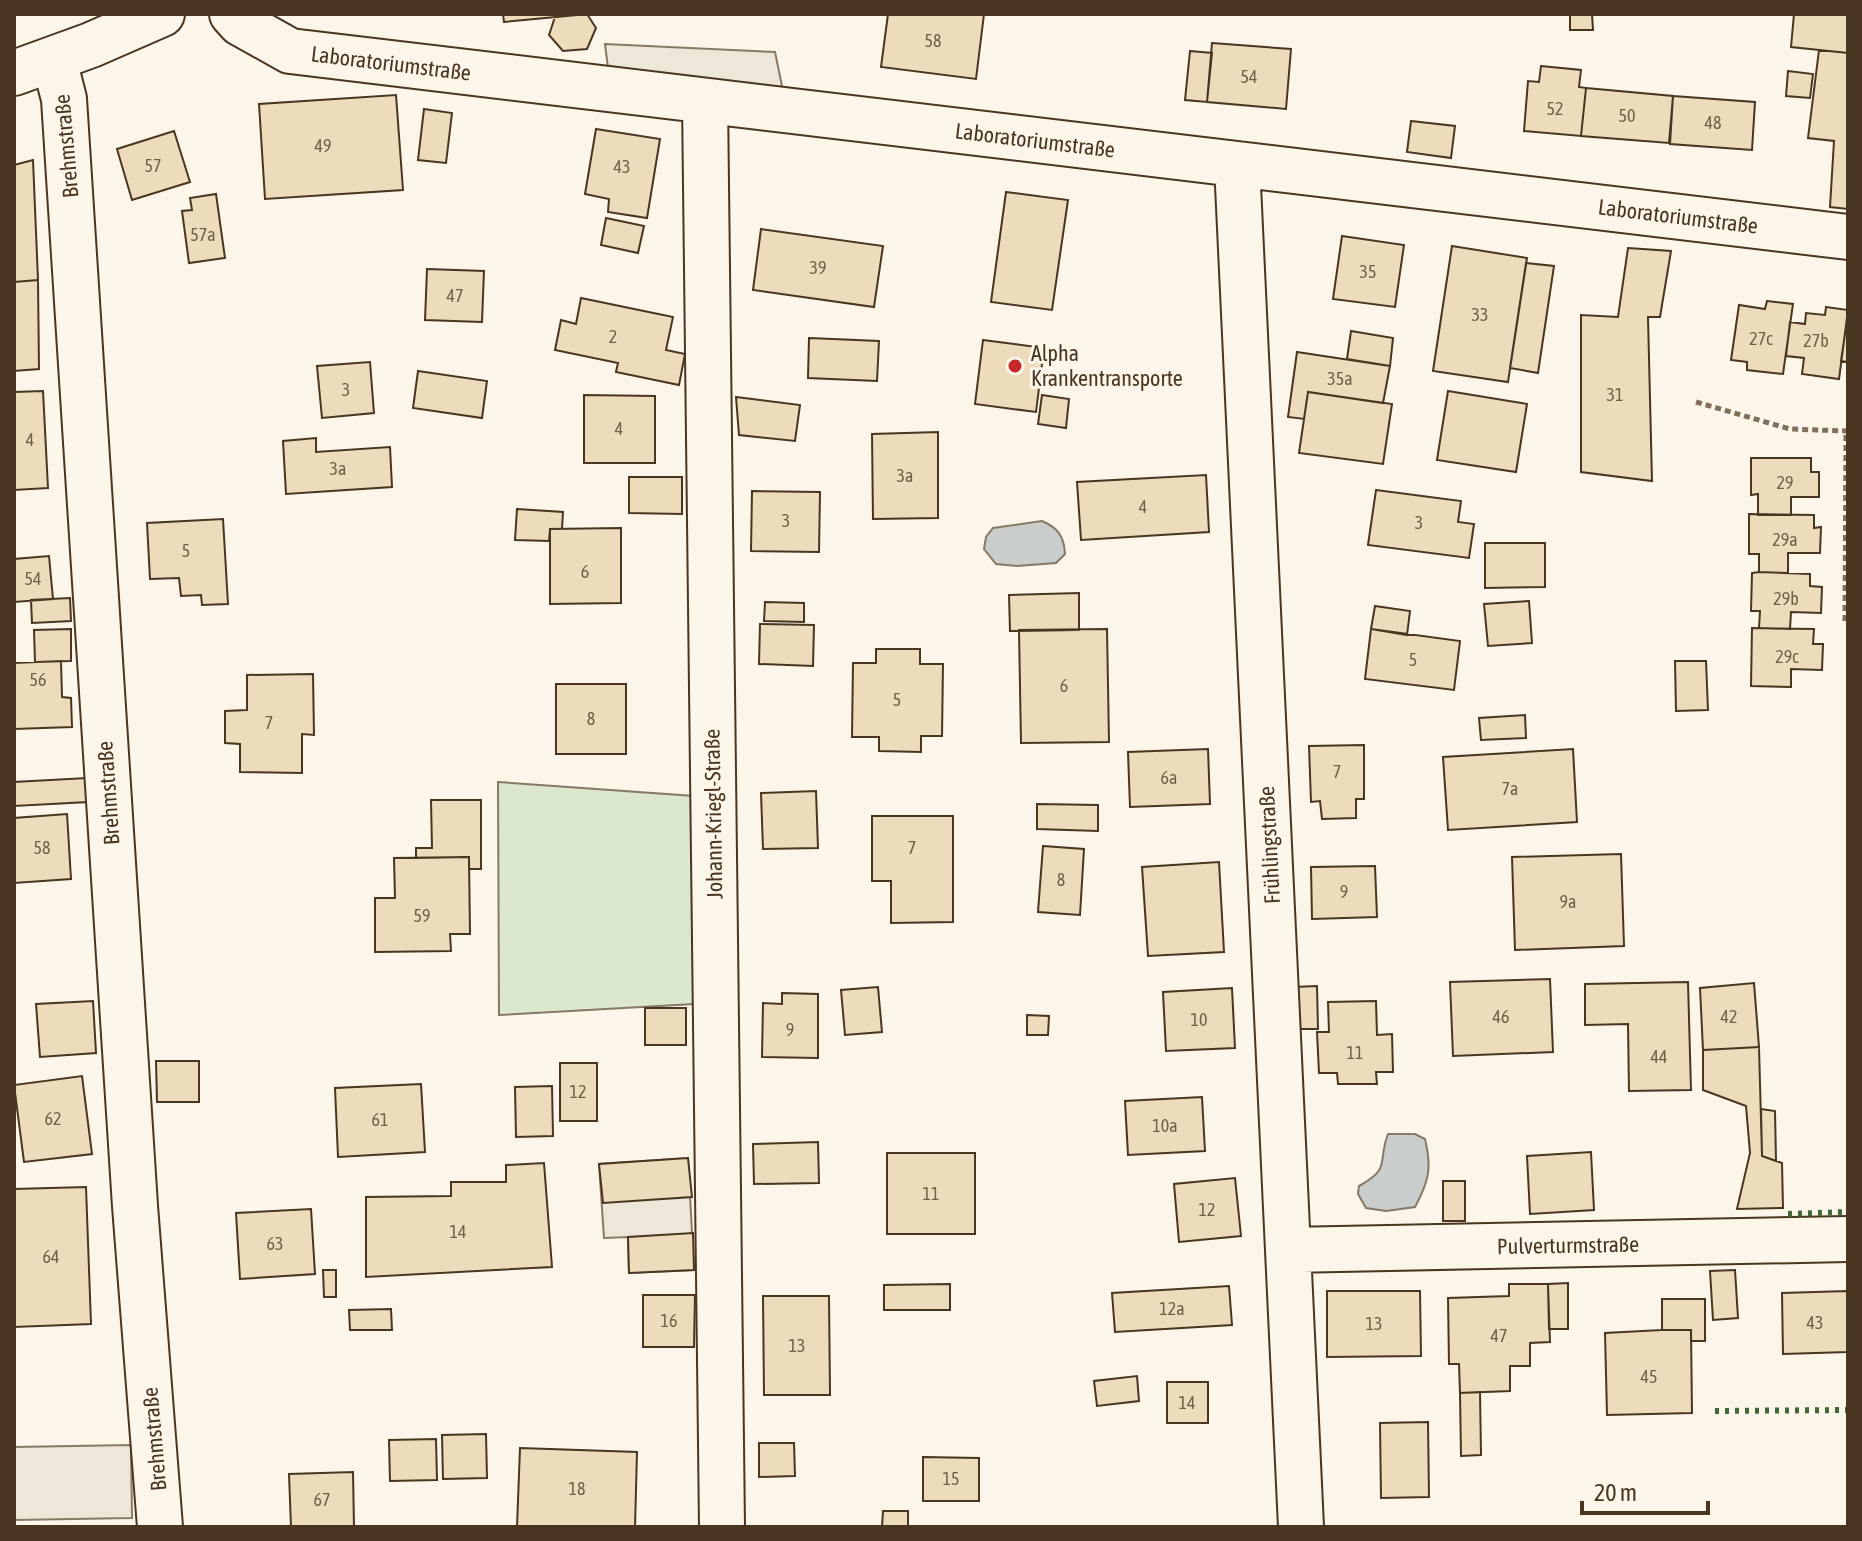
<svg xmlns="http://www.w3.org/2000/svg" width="1862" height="1541" viewBox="0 0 1862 1541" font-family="'Asap Condensed',sans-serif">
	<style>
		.green { fill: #dce7d0; stroke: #887966; stroke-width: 2 }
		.parking { fill: #ede7d9; stroke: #887966; stroke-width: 2 }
		.water { fill: #c9cecd; stroke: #887966; stroke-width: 2 }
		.building { fill: #ecdcbc; stroke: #4a3520; stroke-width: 2 }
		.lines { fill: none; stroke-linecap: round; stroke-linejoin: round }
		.minor-casing { stroke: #4a3520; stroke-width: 48 }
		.major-casing { stroke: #4a3520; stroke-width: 48 }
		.path { stroke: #7f6f5c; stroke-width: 5; stroke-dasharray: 6 4; stroke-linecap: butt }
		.minor { stroke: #fbf6e9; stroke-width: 44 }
		.major { stroke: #fbf6e9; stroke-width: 44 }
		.hedge { stroke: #436837; stroke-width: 6; stroke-dasharray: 4 6; stroke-linecap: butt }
		.poi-dot { fill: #c62828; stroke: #fbf6e9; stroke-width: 3 }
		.labels { text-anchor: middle; stroke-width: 6; stroke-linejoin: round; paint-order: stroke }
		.number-label { font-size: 18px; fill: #725f47 }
		.street-label { font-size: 22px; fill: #4a3520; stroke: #fbf6e9 }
		.poi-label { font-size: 22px; fill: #4a3520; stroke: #fbf6e9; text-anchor: start }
	</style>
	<rect width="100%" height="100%" fill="#fbf6e9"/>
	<path class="green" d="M498,782L694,796V1004L499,1015Z"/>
	<path class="parking" d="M605,44L775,52L783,91L610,84Z
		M688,1158L694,1270L629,1273L628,1237L604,1238L599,1164Z
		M131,1445L132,1518L14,1520V1447Z"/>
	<path class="water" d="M1042,521C1058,528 1064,536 1065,554L1056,563L1017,566L996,564L984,549L986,537L993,528Z
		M1388,1134H1415L1425,1139C1432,1168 1429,1181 1415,1207L1386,1211L1366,1208L1358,1194L1359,1186C1392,1168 1377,1162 1388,1134Z"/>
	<path class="building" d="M503,14H588L504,22Z
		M587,14L596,28L587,49L563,51L549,35L555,17Z
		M888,14H984L976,79L881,67Z
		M1570,14H1592L1593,30H1570Z
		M1794,14H1848V53L1791,47Z
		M1212,43L1291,49L1286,109L1207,102Z
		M1819,50L1848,53V209L1830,207L1834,141L1808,138Z
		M1190,51L1212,53L1207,102L1185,100Z
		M1541,66L1581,70L1579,87L1586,88L1581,136L1524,131L1528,81L1539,82Z
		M1788,71L1813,74L1810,98L1786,96Z
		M1586,88L1673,96L1669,143L1581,136Z
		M396,95L403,190L265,199L259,104Z
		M1673,96L1755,102L1752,150L1670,144Z
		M424,109L452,113L446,163L418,160Z
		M1411,121L1455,126L1451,158L1407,152Z
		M596,129L660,139L647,218L608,212L609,199L585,194Z
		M174,131L190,182L132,200L117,149Z
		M33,160L38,280L14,282V165Z
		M1006,192L1068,200L1052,310L991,302Z
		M216,194L225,258L189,263L182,211L192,210L190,198Z
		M606,218L644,226L638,253L601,245Z
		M761,229L883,246L874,307L753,290Z
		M1342,236L1404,245L1395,307L1333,299Z
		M1452,246L1527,258L1508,382L1433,371Z
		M1628,248L1671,251L1660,317H1648L1652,481L1581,472V315L1618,317Z
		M1526,263L1554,266L1538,373L1510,368Z
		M427,269L484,271L482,322L425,320Z
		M38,280L39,369L14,371V282Z
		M581,298L673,317L666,350L685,354L679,385L616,372L618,363L555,350L561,320L576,324Z
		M1767,301L1793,304L1783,374L1747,370V362L1731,360L1739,305L1765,309Z
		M1826,307L1848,310L1839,379L1802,374L1804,358L1786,356L1790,322L1805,324L1806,313L1825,315Z
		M1846,327L1848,328V362L1841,361Z
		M1351,331L1393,338L1390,366L1347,359Z
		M809,338L879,341L877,381L808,378Z
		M983,340L1044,348L1036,412L975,404Z
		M1297,352L1390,366L1383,403L1308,392L1304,419L1288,417Z
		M370,362L374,413L322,418L317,366Z
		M418,371L487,381L482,418L413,408Z
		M43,391L48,488L14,490V392Z
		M1448,391L1527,404L1516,472L1437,460Z
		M1308,392L1392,404L1383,464L1299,453Z
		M584,395L655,396V463H584Z
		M1042,395L1069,399L1066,428L1038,424Z
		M736,397L800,405L795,441L739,435Z
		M938,432V518L873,519L872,434Z
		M316,438V452L390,447L392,487L286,494L283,441Z
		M1751,458H1811V472H1819V497H1791V515H1758V494L1751,495Z
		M1206,475L1209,532L1081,540L1077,482Z
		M629,477H682V514L629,513Z
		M1376,490L1461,501L1458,522L1474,524L1469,558L1368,545Z
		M752,491L820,492L819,552L751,551Z
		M517,509L563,512L562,529H550L549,541L515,540Z
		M1749,514L1814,515V528L1821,527L1820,553H1788V573L1759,572V554H1749Z
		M223,519L228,604L202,605L201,595L181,596L179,578L150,579L147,523Z
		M621,528V603L550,604V529Z
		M1485,543H1545V587L1485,588Z
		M49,556L53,599L14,602V559Z
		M1759,572L1810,574V586L1822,587L1821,613L1791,612L1790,629L1759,628L1760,611H1751L1752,573Z
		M1079,593V630L1010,631L1009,595Z
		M70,598L71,621L32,623L31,600Z
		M1529,601L1532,643L1488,646L1484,604Z
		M765,602L804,603V622L764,621Z
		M1375,606L1410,611L1407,635L1371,629Z
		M760,624L814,625L813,666L759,664Z
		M1752,628L1814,629L1813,644H1823L1822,670L1791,669V687L1751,686Z
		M71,629V661L35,662L34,630Z
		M1107,629L1109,742L1021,743L1019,630Z
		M1371,629L1460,641L1454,690L1365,679Z
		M876,649H920V664H943L942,736H921V752L879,751V737H852L853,663H876Z
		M61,661L62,697L71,698L72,727L14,729V663Z
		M1675,661H1706L1708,710L1676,711Z
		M313,674L314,735L302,734V773L240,772V744L225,743V711L247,710V675Z
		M556,684H626V754H556Z
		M1525,715L1526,738L1481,740L1479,718Z
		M1364,745V799H1356V818L1322,819L1320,801L1311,802L1309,746Z
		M1208,749L1210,804L1130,807L1128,752Z
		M1573,749L1577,822L1448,830L1443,757Z
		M87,778L88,802L14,806V782Z
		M816,791L818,848L763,849L761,793Z
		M431,800H481V869H469V857L416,858V848H432Z
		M1037,804L1098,805V831L1037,829Z
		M67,814L71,879L14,883V818Z
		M872,816H953V922L891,923V881H872Z
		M1043,846L1084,849L1080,915L1038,912Z
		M1621,854L1624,946L1515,950L1512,857Z
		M469,857L470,934H450L451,951L375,952V898H395L394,858Z
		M1219,862L1224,952L1148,956L1142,867Z
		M1375,866L1377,917L1312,919L1311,867Z
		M1550,979L1553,1052L1453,1056L1450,982Z
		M1688,982L1691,1090L1629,1091L1628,1024L1585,1025V984Z
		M1754,983L1759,1047L1703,1050L1700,988Z
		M1317,986L1318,1029H1294L1293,987Z
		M878,987L882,1032L845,1035L841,990Z
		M1232,988L1235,1048L1166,1051L1163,992Z
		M782,993L818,994V1058L762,1057L763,1003L782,1004Z
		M93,1001L96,1053L40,1057L36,1004Z
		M1376,1001L1377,1035L1392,1034L1393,1072H1376L1377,1084H1338L1337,1073H1319L1317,1032H1329L1328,1002Z
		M645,1008H686V1045H645Z
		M1027,1015L1049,1016L1048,1035H1027Z
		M1759,1047L1762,1156L1782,1163L1783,1208L1737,1209L1750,1153L1746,1106L1703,1090V1050Z
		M156,1061H199V1102H157Z
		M560,1063H597V1121H560Z
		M82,1076L92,1154L24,1162L14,1085Z
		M421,1084L425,1152L338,1157L335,1088Z
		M552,1086L553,1136L516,1137L515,1087Z
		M1202,1097L1205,1151L1128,1155L1125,1101Z
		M1761,1109L1775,1111L1776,1161L1762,1156Z
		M818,1142L819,1183L754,1184L753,1144Z
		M1591,1152L1594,1210L1530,1214L1527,1156Z
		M887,1153H975V1234H887Z
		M688,1158L692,1197L603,1203L599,1164Z
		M544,1163L552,1267L366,1277V1197L451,1196V1182H506V1165Z
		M1235,1178L1241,1236L1179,1242L1174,1184Z
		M1443,1181H1465V1221H1443Z
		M86,1187L91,1324L14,1327V1189Z
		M311,1209L315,1274L240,1279L236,1213Z
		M693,1233L694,1270L629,1273L628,1237Z
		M323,1270H336V1297H324Z
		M1735,1270L1738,1318L1713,1320L1710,1271Z
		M1568,1283V1329H1549L1548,1284Z
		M950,1284V1310H884V1285Z
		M1509,1284H1548L1550,1342L1530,1343V1366H1510V1391L1460,1393L1459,1364H1449L1448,1298L1509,1296Z
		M1229,1286L1232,1325L1115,1332L1112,1293Z
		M1327,1291H1420L1421,1356L1327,1357Z
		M1848,1291V1352L1783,1354L1782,1293Z
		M643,1295H695L694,1347H643Z
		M763,1296H829L830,1395H764Z
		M1662,1299H1705V1341H1691V1330H1662Z
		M391,1309L392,1330H350L349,1310Z
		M1662,1330H1691L1692,1413L1607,1415L1605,1333Z
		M1137,1376L1139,1401L1097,1406L1094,1381Z
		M1167,1382H1208V1423H1167Z
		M1480,1392L1481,1455L1461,1456L1460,1393Z
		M1428,1422L1429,1497L1381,1498L1380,1423Z
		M486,1434L487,1478L443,1479L442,1435Z
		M436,1439L437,1480L390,1481L389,1440Z
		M759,1443H794L795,1476L759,1477Z
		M520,1448L637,1452L635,1527H517Z
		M923,1457L979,1458V1501H923Z
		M353,1472L354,1527H291L289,1474Z
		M883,1511H908V1527H882Z"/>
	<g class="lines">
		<g class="minor-casing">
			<path id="minor" d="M232,14L240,23L290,51L1848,237
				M54,60L64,99L135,1206L160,1527
				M705,101L722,1527
				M1237,164L1301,1527
				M1288,1250L1848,1239"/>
		</g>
		<g class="major-casing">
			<path id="major" d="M14,73L91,45L162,14"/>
		</g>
		<path class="path" d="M1696,402L1790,429L1847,431
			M1845,621L1846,431"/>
		<use href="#minor" class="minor"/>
		<use href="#major" class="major"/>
		<path class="hedge" d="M1788,1214L1848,1212
			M1715,1411L1848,1410"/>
	</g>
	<circle class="poi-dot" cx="1015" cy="366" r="8"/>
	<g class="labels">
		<g class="number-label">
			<text x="933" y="47">58</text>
			<text x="1249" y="83">54</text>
			<text x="1555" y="115">52</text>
			<text x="1627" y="122">50</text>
			<text x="1713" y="129">48</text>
			<text x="323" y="152">49</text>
			<text x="153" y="172">57</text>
			<text x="622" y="173">43</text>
			<text x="203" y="241">57a</text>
			<text x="818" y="274">39</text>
			<text x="1368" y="278">35</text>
			<text x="455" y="302">47</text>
			<text x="1480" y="321">33</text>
			<text x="613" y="343">2</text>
			<text x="1761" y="345">27c</text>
			<text x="1816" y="347">27b</text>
			<text x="1340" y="385">35a</text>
			<text x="346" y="396">3</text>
			<text x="1615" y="401">31</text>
			<text x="619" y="435">4</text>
			<text x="30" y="446">4</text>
			<text x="338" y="475">3a</text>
			<text x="905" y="482">3a</text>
			<text x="1785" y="489">29</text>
			<text x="1143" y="513">4</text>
			<text x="786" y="527">3</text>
			<text x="1419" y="529">3</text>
			<text x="1785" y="546">29a</text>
			<text x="186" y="557">5</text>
			<text x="585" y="578">6</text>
			<text x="33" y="585">54</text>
			<text x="1786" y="605">29b</text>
			<text x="1787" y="663">29c</text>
			<text x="1413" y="666">5</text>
			<text x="38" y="686">56</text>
			<text x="1064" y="692">6</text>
			<text x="897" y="706">5</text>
			<text x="591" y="725">8</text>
			<text x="269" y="729">7</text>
			<text x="1337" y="778">7</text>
			<text x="1169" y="784">6a</text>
			<text x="1510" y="795">7a</text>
			<text x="42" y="854">58</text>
			<text x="912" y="854">7</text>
			<text x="1061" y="886">8</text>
			<text x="1344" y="898">9</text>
			<text x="1568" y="908">9a</text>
			<text x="422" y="922">59</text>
			<text x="1501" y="1023">46</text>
			<text x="1729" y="1023">42</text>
			<text x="1199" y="1026">10</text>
			<text x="790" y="1036">9</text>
			<text x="1355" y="1059">11</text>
			<text x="1659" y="1063">44</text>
			<text x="578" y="1098">12</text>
			<text x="53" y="1125">62</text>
			<text x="380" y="1126">61</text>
			<text x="1165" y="1132">10a</text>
			<text x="931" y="1200">11</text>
			<text x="1207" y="1216">12</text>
			<text x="458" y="1238">14</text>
			<text x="275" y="1250">63</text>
			<text x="51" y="1263">64</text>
			<text x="1172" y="1315">12a</text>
			<text x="669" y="1327">16</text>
			<text x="1815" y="1329">43</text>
			<text x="1374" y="1330">13</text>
			<text x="1499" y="1342">47</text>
			<text x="797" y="1352">13</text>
			<text x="1649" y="1383">45</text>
			<text x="1187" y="1409">14</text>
			<text x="951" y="1485">15</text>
			<text x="577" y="1495">18</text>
			<text x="322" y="1506">67</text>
		</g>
		<g class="street-label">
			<text transform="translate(391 63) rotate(7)" y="8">Laboratoriumstraße</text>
			<text transform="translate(1035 140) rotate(7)" y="8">Laboratoriumstraße</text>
			<text transform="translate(66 146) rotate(-95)" y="8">Brehmstraße</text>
			<text transform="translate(1678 216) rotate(7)" y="8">Laboratoriumstraße</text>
			<text transform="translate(108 793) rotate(-94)" y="8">Brehmstraße</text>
			<text transform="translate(713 814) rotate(-91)" y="8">Johann-Kriegl-Straße</text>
			<text transform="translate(1269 845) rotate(-93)" y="8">Frühlingstraße</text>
			<text transform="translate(1568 1245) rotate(-1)" y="8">Pulverturmstraße</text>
			<text transform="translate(154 1439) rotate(-95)" y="8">Brehmstraße</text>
		</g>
		<g class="poi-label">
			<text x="1031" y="361">Alpha<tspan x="1031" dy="25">Krankentransporte</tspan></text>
		</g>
	</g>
	<rect width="1862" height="1541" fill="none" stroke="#4a3520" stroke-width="32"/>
	<path d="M1582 1501v12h126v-12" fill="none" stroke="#4a3520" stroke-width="4"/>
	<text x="1594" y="1501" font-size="24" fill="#4a3520" stroke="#fbf6e9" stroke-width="6" paint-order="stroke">20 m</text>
</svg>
